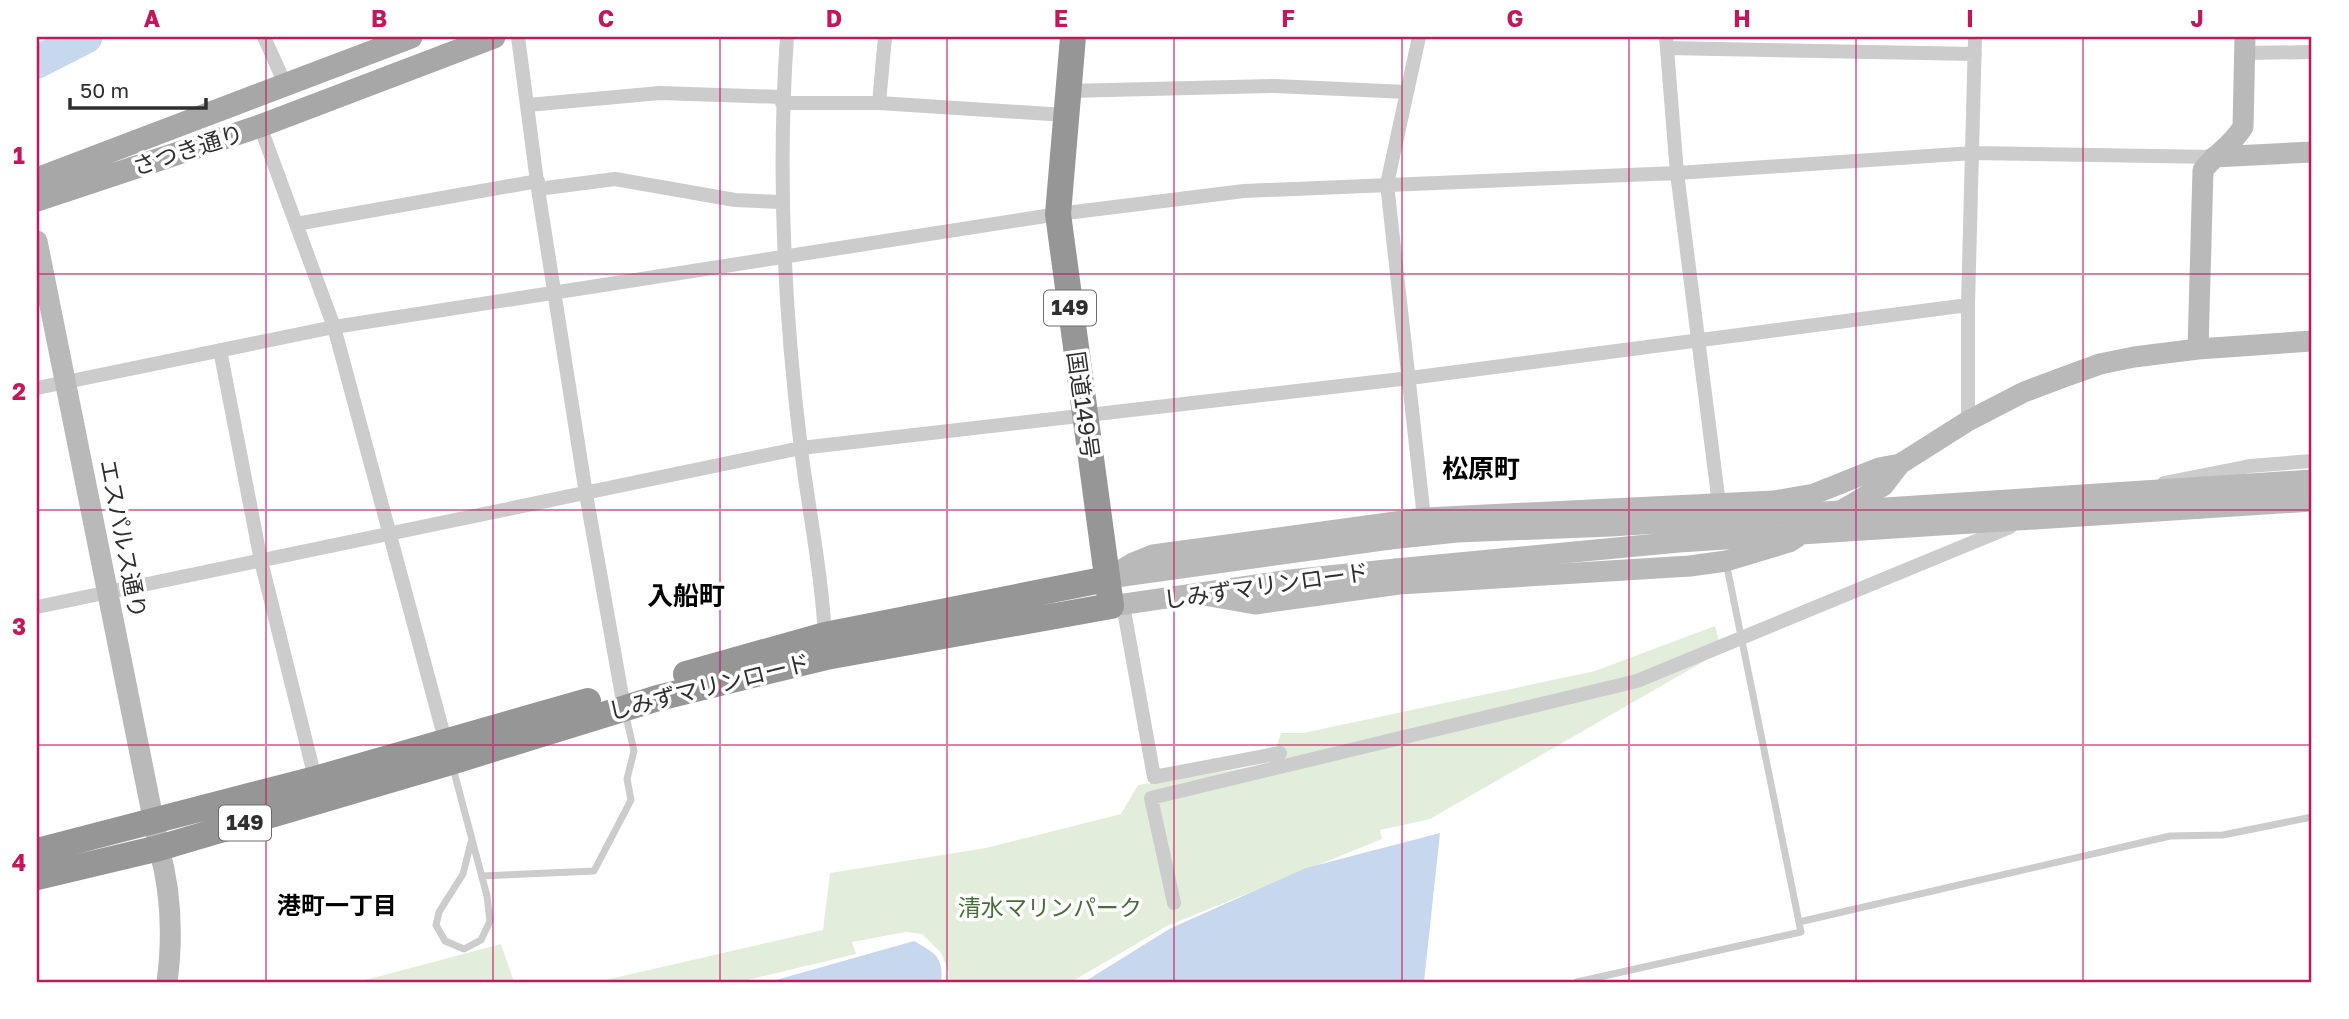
<svg xmlns="http://www.w3.org/2000/svg" width="2349" height="1019" viewBox="0 0 2349 1019" font-family="'Golos Text','Noto Sans JP',sans-serif">
	<style>
		.green { fill: #e2eddc }
		.water { fill: #c7d8ee }
		.lines { fill: none; stroke-linecap: round; stroke-linejoin: round }
		.river { stroke: #c7d8ee; stroke-width: 33 }
		.lane { stroke: #ccc; stroke-width: 7 }
		.street { stroke: #ccc; stroke-width: 14 }
		.secondary { stroke: #b9b9b9; stroke-width: 21 }
		.primary { stroke: #a7a7a7; stroke-width: 23 }
		.highway { stroke: #969696; stroke-width: 26 }
		.secondary-bridge { stroke: #b9b9b9; stroke-width: 21 }
		.grid { fill: none; stroke: #c2185b; stroke-width: 2; stroke-opacity: 0.55 }
		.labels { text-anchor: middle; stroke-width: 7; stroke-linejoin: round; paint-order: stroke }
		.shield { fill: #fff; stroke: #6d6d6d; stroke-width: 2 }
		.shield-label { font-size: 21px; font-weight: bold; fill: #2f2f2f }
		.street-label { font-size: 23px; fill: #2f2f2f; stroke: #fff }
		.park-label { font-size: 23px; fill: #486e39; stroke: #fff }
		.neighbourhood-label { font-size: 24px; font-weight: bold; fill: #000; stroke: #fff }
		.quarter-label { font-size: 26px; font-weight: bold; fill: #000; stroke: #fff }
		.neatline { fill: none; stroke: #c2185b; stroke-width: 2.5 }
		.grid-label { font-size: 23px; text-anchor: middle; font-weight: bold; fill: #c2185b }
	</style>
	<rect width="100%" height="100%" fill="#fff"/>
	<path class="green" d="M1715,626L1722,651L1430,819L1380,830L1382,839L1167,926L1071,982H948L949,972L941,953L922,934L906,932L852,942L856,954L739,982H597L823,930L830,873L986,848L1121,814L1138,785L1270,764L1281,733H1303L1595,671Z
		M501,944L514,982H355L373,978Z"/>
	<path class="water" d="M1440,833L1424,982H1084L1171,928L1306,868Z
		M914,941C935,953 944,957 941,982H769Z"/>
	<g class="lines">
		<path class="river" d="M37,62L86,37"/>
		<path class="lane" d="M453,768L487,896L490,921L481,940L464,949L445,941L436,925L439,912L463,874L471,842
			M482,876L594,871L631,800L627,779L634,751L625,712
			M1799,922L2170,836L2223,835L2312,817
			M1577,982L1801,932L1726,562"/>
		<path class="street" d="M264,37L285,84
			M518,37L538,189L586,494L624,707
			M787,37C777,176 784,310 801,449C809,512 822,575 825,638
			M1419,37L1387,184L1424,518
			M1666,37L1677,173L1719,504
			M1667,48L1975,54
			M2245,53L2312,52
			M1068,91L1275,86L1407,92
			M782,103H879L1065,115
			M879,103L885,37
			M528,105L660,93L783,97
			M260,126L334,327L447,747
			M538,189L615,179L735,200L781,202
			M296,224L538,181
			M220,350L261,561L316,782
			M37,388L334,327L1058,214L1244,191L1677,173L1973,153L2214,157
			M1968,421V305L1975,37
			M2164,483L2250,466L2312,461
			M1123,605L1154,777L1280,753
			M37,607L801,448L1410,378L1968,305
			M1174,903L1151,798L1637,681L2010,527"/>
		<path class="secondary" d="M2214,157L2312,152
			M37,241L159,848C171,891 173,937 167,982
			M2198,349L2203,170C2216,154 2233,144 2243,127L2245,37
			M1837,513L1883,486L1900,464L1968,421L2024,392L2064,377L2100,364L2134,357L2198,349L2312,341
			M1116,577L1390,539
			M1107,579L1133,563L1153,555L1424,518L1774,501L1814,494L1879,468L1900,464
			M1198,594L1255,604L1399,584L1690,566L1726,561L1789,542L1797,537
			M1111,606L1290,580L1396,569"/>
		<path class="primary" d="M37,179L411,37
			M37,200L260,126L494,37"/>
		<path class="highway" d="M686,674L825,635L1107,579
			M37,851L315,779L588,701
			M37,877L159,848L451,762L658,698L826,657L1111,606L1058,214L1073,37"/>
		<path class="secondary-bridge" d="M1390,539L1457,532L1611,526L2312,480
			M1396,569L1679,542L2312,501"/>
	</g>
	<path class="grid" d="M266,37V982M493,37V982M720,37V982M947,37V982M1174,37V982M1402,37V982M1629,37V982M1856,37V982M2083,37V982M37,274H2312M37,510H2312M37,745H2312"/>
	<g class="labels">
		<g class="shield">
			<rect x="1044" y="290.5" width="52" height="35" rx="5"/>
			<rect x="219" y="805.5" width="52" height="35" rx="5"/>
		</g>
		<g class="shield-label">
			<text x="1070" y="315">149</text>
			<text x="245" y="830">149</text>
		</g>
		<g class="street-label">
			<text transform="translate(188 150) rotate(-18)" y="8">さつき通り</text>
			<text transform="translate(1083 405) rotate(82)" y="8">国道149号</text>
			<text transform="translate(123 539) rotate(79)" y="8">エスパルス通り</text>
			<text transform="translate(1266 586) rotate(-8)" y="8">しみずマリンロード</text>
			<text transform="translate(709 687) rotate(-14)" y="8">しみずマリンロード</text>
		</g>
		<g class="park-label">
			<text x="1050" y="916">清水マリンパーク</text>
		</g>
		<g class="neighbourhood-label">
			<text x="337" y="914">港町一丁目</text>
		</g>
		<g class="quarter-label">
			<text x="1481" y="478">松原町</text>
			<text x="686" y="605">入船町</text>
		</g>
	</g>
	<rect width="2349" height="1019" fill="none" stroke="#ffffff" stroke-width="77"/>
	<path d="M70 98v10h136v-10" fill="none" stroke="#2f2f2f" stroke-width="3.5"/>
	<text x="80" y="98" font-size="21" fill="#2f2f2f" stroke="#ffffff" stroke-width="5" paint-order="stroke">50 m</text>
	<rect x="38" y="38" width="2272" height="943" class="neatline"/>
	<g class="grid-label">
		<text x="152" y="27">A</text>
		<text x="379" y="27">B</text>
		<text x="606" y="27">C</text>
		<text x="834" y="27">D</text>
		<text x="1061" y="27">E</text>
		<text x="1288" y="27">F</text>
		<text x="1515" y="27">G</text>
		<text x="1742" y="27">H</text>
		<text x="1970" y="27">I</text>
		<text x="2197" y="27">J</text>
		<text x="19" y="164">1</text>
		<text x="19" y="400">2</text>
		<text x="19" y="635">3</text>
		<text x="19" y="871">4</text>
	</g>
</svg>
